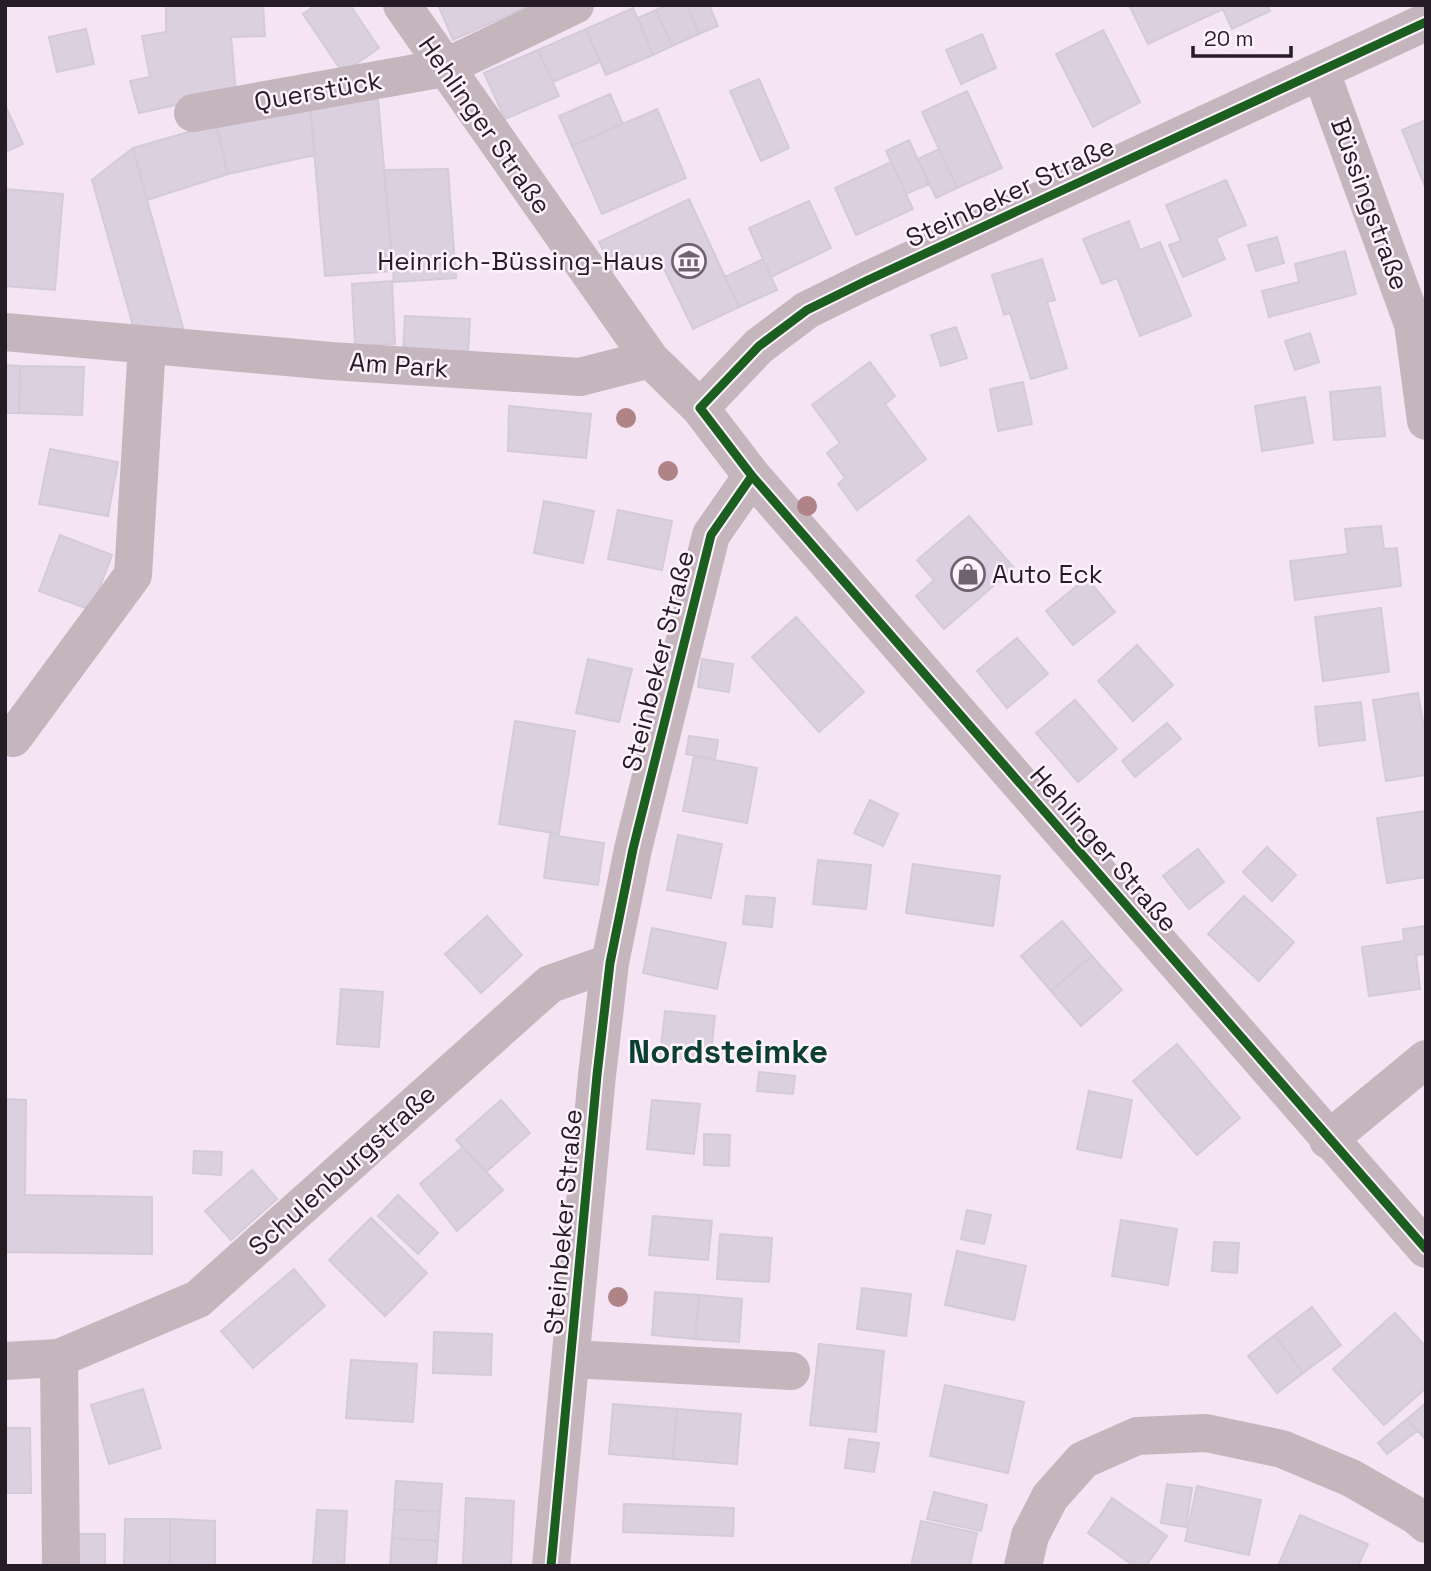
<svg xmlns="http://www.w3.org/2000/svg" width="1431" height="1571" viewBox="0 0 1431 1571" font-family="'Space Grotesk',sans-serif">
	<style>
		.building { fill: #dad0df; stroke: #d3cbd7; stroke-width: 2 }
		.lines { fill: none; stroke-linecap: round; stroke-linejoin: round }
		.minor { stroke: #c5b5bc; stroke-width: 38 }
		.cycleway-casing { stroke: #fef2fd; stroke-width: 13 }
		.cycleway { stroke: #1b5e20; stroke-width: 9 }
		.tree { fill: #af8487 }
		.labels { text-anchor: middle; stroke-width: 5; stroke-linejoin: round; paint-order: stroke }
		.street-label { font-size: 26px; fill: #261c26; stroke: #fef2fd }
		.poi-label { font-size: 26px; fill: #261c26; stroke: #fef2fd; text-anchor: end }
		.district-label { font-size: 33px; font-weight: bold; fill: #0b3f30; stroke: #fef2fd }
	</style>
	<rect width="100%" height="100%" fill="#f5e5f4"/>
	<path class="building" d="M166,5H263L265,36L231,37L236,92L139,113L130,81L150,77L142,36L166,32Z
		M316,5H350L379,48L343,73L303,14Z
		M438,5H530L453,40Z
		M667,5H687L699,34L672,46L656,10Z
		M687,5H709L718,26L699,34Z
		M1134,5H1267L1270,11L1232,29L1223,9L1148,44L1130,7Z
		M633,8L653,55L606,75L586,29Z
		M656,10L672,46L653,55L638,18Z
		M86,29L94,64L57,72L49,37Z
		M586,29L600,62L553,82L538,50Z
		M1103,30L1140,102L1093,127L1056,54Z
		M982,34L996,68L961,84L946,50Z
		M538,50L559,96L505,119L484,73Z
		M759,79L789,148L761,161L730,91Z
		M967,91L1002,168L957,188L922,112Z
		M610,94L623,124L572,146L559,116Z
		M378,99L393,271L325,276L310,104Z
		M310,104L315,155L228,174L216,124Z
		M5,105L23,144L5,152Z
		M657,109L686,178L602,214L572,146Z
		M1426,120V189L1402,130Z
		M216,124L228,174L147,200L133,148Z
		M909,140L929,184L906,194L886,151Z
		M133,148L147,200L184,331L134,329L92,180Z
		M939,149L957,188L936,198L918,159Z
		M891,162L913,209L856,235L835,188Z
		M448,169L456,278L394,282L384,170Z
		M1226,180L1246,225L1216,238L1225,259L1183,277L1169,245L1181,241L1166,205Z
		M5,189L63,194L55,290L5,286Z
		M689,199L739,307L693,329L656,252L613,271L599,242Z
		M809,201L831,248L771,277L749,228Z
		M1129,221L1140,250L1160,242L1191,316L1140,336L1117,278L1102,284L1083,239Z
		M1277,237L1284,263L1256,271L1248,245Z
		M1345,251L1356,294L1269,317L1262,291L1299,282L1295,264Z
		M763,259L777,290L739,307L725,277Z
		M1042,259L1055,300L1047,302L1067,368L1031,379L1010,313L1004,315L992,275Z
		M392,281L395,344L355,346L352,284Z
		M405,316L470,319L468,354L403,351Z
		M956,327L967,358L941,366L931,335Z
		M1310,333L1319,362L1295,370L1285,341Z
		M870,362L895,396L885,404L926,459L857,510L838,484L845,478L827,453L840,443L812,405Z
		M5,365L20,366L19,413H5Z
		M20,366L84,367L82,415L19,413Z
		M1023,382L1032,424L998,431L990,389Z
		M1380,387L1385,436L1334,440L1330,392Z
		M1305,397L1313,443L1262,451L1255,406Z
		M509,406L591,414L586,458L508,451Z
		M50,449L118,462L108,516L39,504Z
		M544,501L594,511L583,563L534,553Z
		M618,510L672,521L662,570L608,559Z
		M969,516L1014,568L944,629L916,596L934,580L917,560Z
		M1381,526L1384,549L1397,548L1401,586L1295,600L1290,561L1348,554L1345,529Z
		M60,535L112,555L91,610L39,591Z
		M1087,578L1115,612L1073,645L1046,611Z
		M1381,608L1389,672L1323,681L1315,617Z
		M796,617L864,692L819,732L752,657Z
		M1017,638L1048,674L1007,708L977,671Z
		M1137,645L1173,685L1133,721L1098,681Z
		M588,659L632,669L619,722L576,713Z
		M702,659L733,664L729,692L698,687Z
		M1418,693L1426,740V775L1386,781L1373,700Z
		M1075,700L1117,749L1078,782L1036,733Z
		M1361,702L1365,740L1319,746L1315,707Z
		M515,721L575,731L559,834L499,824Z
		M1167,723L1181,739L1135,777L1122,761Z
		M689,736L718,740L715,759L686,754Z
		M694,756L757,768L747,823L683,811Z
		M870,800L898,814L883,846L854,833Z
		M1426,811V877L1387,883L1377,818Z
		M550,835L604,843L598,885L544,878Z
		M678,835L722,844L711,898L667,890Z
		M1267,847L1296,875L1272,901L1243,872Z
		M1198,849L1224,882L1189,909L1163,876Z
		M818,860L871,865L866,909L813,904Z
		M913,864L1000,876L993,926L906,913Z
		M746,896L775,898L772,927L743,924Z
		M1244,896L1294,942L1259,981L1208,934Z
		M487,916L522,955L481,993L445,954Z
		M1062,921L1092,956L1051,991L1021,956Z
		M1426,926V954L1416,955L1420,989L1369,996L1362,947L1404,941L1403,929Z
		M652,928L726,943L717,989L643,973Z
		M1092,956L1122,990L1081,1026L1051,991Z
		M341,989L383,992L379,1047L337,1044Z
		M665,1011L715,1016L710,1062L660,1057Z
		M1177,1044L1240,1118L1197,1155L1133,1081Z
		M759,1072L795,1076L793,1094L757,1091Z
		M1089,1091L1132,1100L1121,1158L1077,1149Z
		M5,1099L26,1100L25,1195L152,1197V1254L5,1252Z
		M501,1100L530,1133L486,1172L456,1140Z
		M652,1100L700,1104L694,1154L647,1149Z
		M704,1134L730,1135L729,1166L704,1165Z
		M463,1147L503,1190L457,1231L420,1184Z
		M194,1151L222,1152L221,1175L193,1173Z
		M252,1170L277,1199L231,1240L205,1211Z
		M398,1195L438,1233L418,1254L378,1216Z
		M967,1210L991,1215L984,1244L961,1239Z
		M653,1216L712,1221L708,1260L649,1255Z
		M371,1218L427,1273L385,1316L329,1260Z
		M1121,1220L1177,1229L1168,1285L1112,1276Z
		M720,1234L772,1238L769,1282L717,1279Z
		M1214,1242L1239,1243L1237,1273L1212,1271Z
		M957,1251L1026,1266L1014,1320L945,1305Z
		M294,1269L325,1306L253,1368L221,1331Z
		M862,1288L911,1294L906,1336L857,1329Z
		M655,1292L699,1295L695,1339L652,1335Z
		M699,1295L742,1299L739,1342L695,1339Z
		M1312,1307L1341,1345L1303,1373L1275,1335Z
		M1395,1313L1426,1347V1388L1384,1425L1333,1369Z
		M434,1332L492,1334L491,1375L433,1373Z
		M1275,1335L1303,1373L1277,1393L1248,1356Z
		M819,1344L884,1351L876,1432L810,1425Z
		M351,1360L417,1364L413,1422L346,1418Z
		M945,1385L1024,1402L1008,1473L930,1456Z
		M143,1389L161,1448L109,1464L91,1405Z
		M1426,1403V1440L1407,1419Z
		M613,1404L677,1409L673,1459L609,1454Z
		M677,1409L741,1414L737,1464L673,1459Z
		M1407,1419L1417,1431L1387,1454L1378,1443Z
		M5,1428H30L31,1493H5Z
		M849,1439L879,1443L874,1472L845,1468Z
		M396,1481L442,1484L440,1512L394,1509Z
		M1167,1484L1192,1488L1186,1527L1161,1523Z
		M1197,1486L1261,1500L1249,1555L1185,1541Z
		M934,1492L987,1505L981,1531L927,1519Z
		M466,1498L514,1501L511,1566L463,1564Z
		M1112,1498L1167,1536L1146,1566H1134L1088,1533Z
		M624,1504L734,1508L733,1536L623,1532Z
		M394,1509L440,1512L438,1541L392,1538Z
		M317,1510L347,1511L344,1566H313Z
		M1300,1515L1368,1544L1358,1566H1278Z
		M125,1519H170V1566H124Z
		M170,1519L215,1521V1566H170Z
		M921,1521L977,1533L970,1566H911Z
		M73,1534H105V1566H73Z
		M392,1538L438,1541L436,1566H390Z"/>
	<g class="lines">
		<path class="minor" d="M402,5L650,359L700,408
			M1426,22L866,281L807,310L759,346L700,408L752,476L1426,1249
			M1321,72L1413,324L1426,421
			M193,113L444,68L575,5
			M5,332L331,361L580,377L650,359
			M13,738L133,575L147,345
			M1328,1140L1426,1059
			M59,1358L61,1566
			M572,1359L791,1371
			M5,1361L59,1358L198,1299L550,984L610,963
			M551,1566L597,1075L610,963L633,849L711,535L752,476
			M1023,1566L1030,1536L1050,1497L1083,1460L1137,1436L1206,1433L1282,1449L1351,1478L1417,1516L1426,1524"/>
		<g class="cycleway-casing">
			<path id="cycleway" d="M1426,22L866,281L807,310L759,346L700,408L752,476L1426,1249
				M551,1566L597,1075L610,963L633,849L711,535L752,476"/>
		</g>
		<use href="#cycleway" class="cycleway"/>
	</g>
	<g class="tree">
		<circle cx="626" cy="418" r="10"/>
		<circle cx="668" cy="471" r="10"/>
		<circle cx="807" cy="506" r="10"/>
		<circle cx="618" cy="1297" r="10"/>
	</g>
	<defs>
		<g id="museum-ring" transform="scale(1.75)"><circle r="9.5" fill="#fef2fd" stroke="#6e626e" stroke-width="1.5"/><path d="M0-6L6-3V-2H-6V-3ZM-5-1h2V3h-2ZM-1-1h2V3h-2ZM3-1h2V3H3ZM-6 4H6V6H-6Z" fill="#6e626e"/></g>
		<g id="shop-ring" transform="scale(1.75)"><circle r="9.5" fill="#fef2fd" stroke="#6e626e" stroke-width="1.5"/><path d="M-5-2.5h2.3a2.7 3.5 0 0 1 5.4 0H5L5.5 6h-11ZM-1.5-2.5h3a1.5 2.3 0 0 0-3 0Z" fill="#6e626e"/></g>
	</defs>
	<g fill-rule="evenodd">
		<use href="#museum-ring" x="689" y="261"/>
		<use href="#shop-ring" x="968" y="574"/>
	</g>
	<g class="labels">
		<g class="street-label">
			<text transform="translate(318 91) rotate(-10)" y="9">Querstück</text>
			<text transform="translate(485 125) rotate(55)" y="9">Hehlinger Straße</text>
			<text transform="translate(1010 192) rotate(-25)" y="9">Steinbeker Straße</text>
			<text transform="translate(1370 204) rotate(70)" y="9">Büssingstraße</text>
			<text transform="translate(399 365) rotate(4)" y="9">Am Park</text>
			<text transform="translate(658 661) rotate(-76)" y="9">Steinbeker Straße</text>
			<text transform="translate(1104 849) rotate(49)" y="9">Hehlinger Straße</text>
			<text transform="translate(342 1170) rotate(-42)" y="9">Schulenburgstraße</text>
			<text transform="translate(563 1222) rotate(-85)" y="9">Steinbeker Straße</text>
		</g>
		<g class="poi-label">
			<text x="664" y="270">Heinrich-Büssing-Haus</text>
			<text x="992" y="583" text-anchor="start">Auto Eck</text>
		</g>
		<g class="district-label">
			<text x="728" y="1063">Nordsteimke</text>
		</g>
	</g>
	<rect width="1431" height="1571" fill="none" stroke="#261c26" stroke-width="14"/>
	<path d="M1193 46v10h98v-10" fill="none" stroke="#261c26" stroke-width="3.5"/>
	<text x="1204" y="46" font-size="21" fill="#261c26" stroke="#fef2fd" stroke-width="5" paint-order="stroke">20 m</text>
</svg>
